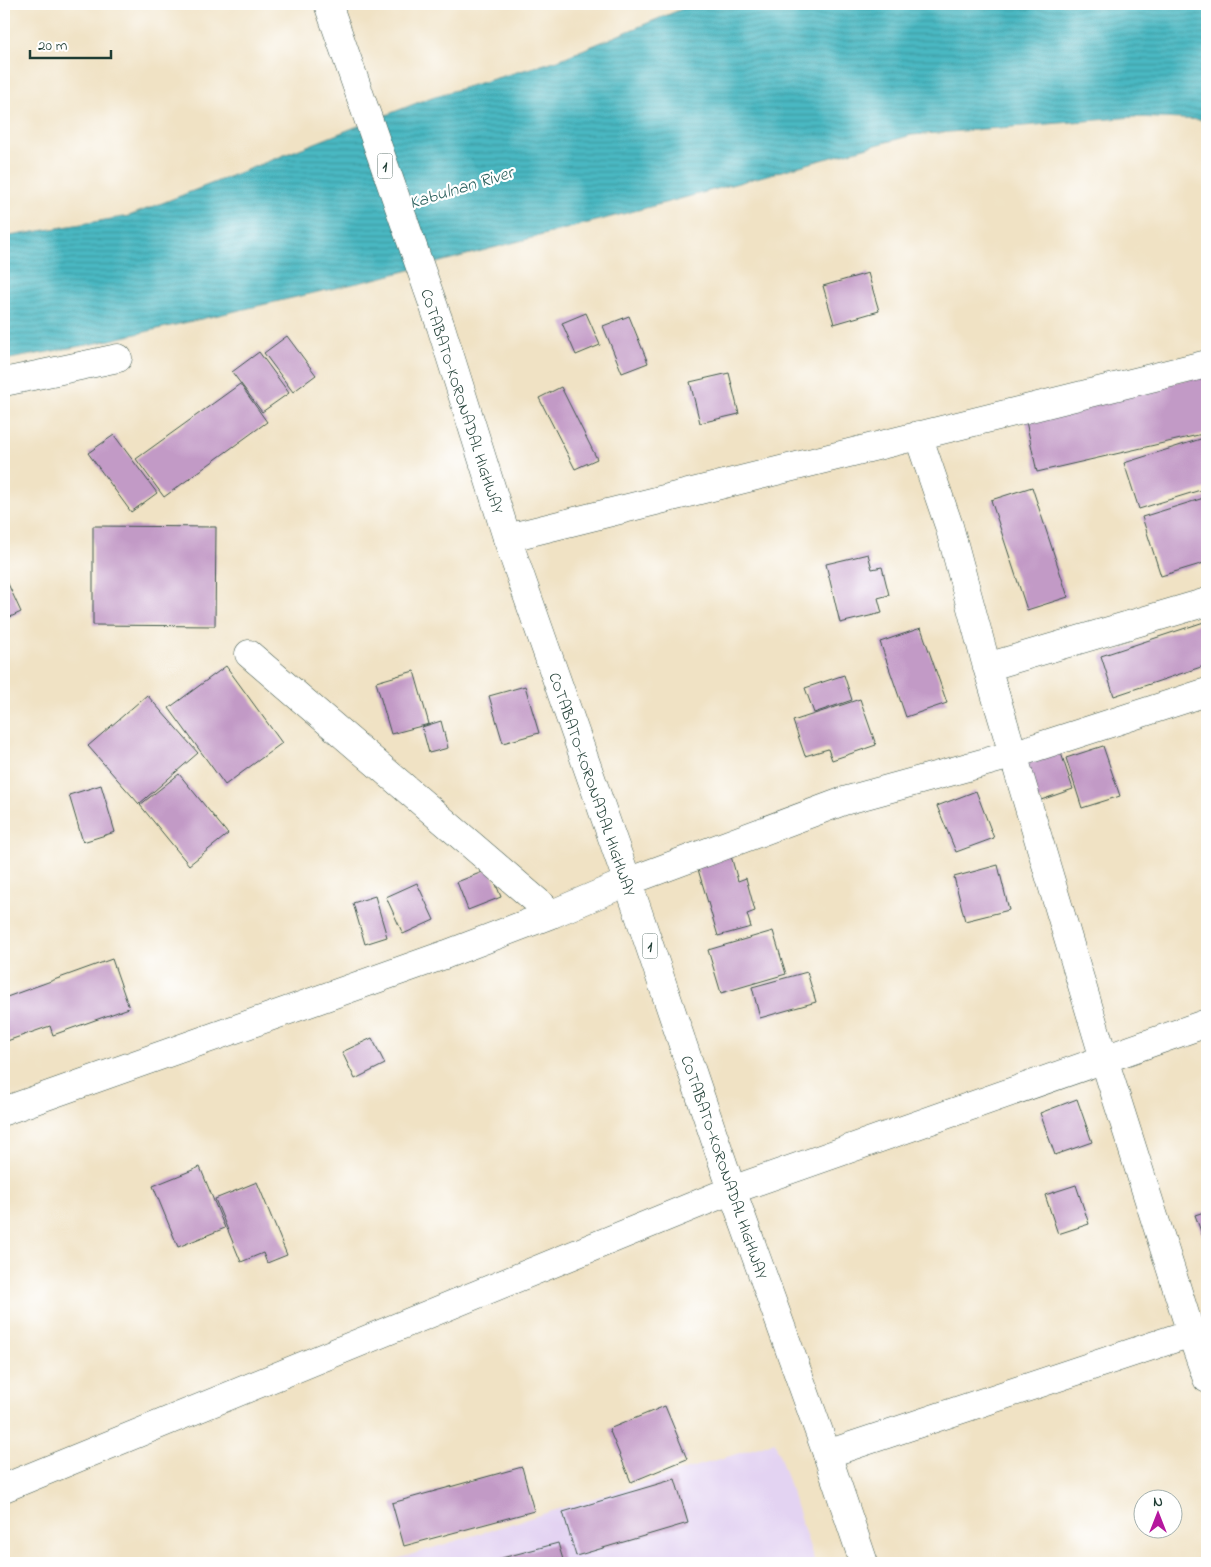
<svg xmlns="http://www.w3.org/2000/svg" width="1211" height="1567" viewBox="0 0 1211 1567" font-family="'Indie Flower',sans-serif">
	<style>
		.built { fill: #e3d3f2 }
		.water { fill: url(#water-rules); stroke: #347a7b }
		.building { fill: #c29ac6 }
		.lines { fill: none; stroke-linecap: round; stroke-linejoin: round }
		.minor-casing { stroke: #3e564a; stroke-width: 29 }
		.highway-casing { stroke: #3e564a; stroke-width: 29 }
		.minor { stroke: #fff; stroke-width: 28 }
		.highway { stroke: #fff; stroke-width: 28 }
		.labels { text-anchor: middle; stroke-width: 4.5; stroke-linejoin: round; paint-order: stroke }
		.shield { fill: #fff; stroke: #627771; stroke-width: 1 }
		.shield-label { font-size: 15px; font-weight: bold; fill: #1f3d34 }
		.street-label { font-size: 16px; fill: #1f3d34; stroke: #fff }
		.water-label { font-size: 18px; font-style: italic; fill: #2c625f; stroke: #fff }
	</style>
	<defs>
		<pattern id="water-rules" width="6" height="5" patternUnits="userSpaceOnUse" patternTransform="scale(1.25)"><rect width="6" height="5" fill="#49b8c2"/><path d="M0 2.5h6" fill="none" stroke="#3c979e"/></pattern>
	</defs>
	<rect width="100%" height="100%" fill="#fff"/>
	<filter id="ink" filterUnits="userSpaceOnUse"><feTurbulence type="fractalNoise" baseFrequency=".02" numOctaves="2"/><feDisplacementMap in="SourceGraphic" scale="10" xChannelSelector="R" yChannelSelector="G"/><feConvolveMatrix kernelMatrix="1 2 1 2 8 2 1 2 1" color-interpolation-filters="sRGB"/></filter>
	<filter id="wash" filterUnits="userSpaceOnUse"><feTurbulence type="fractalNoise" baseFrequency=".0096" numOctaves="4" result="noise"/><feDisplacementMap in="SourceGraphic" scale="20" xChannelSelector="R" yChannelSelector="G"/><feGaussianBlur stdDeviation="1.12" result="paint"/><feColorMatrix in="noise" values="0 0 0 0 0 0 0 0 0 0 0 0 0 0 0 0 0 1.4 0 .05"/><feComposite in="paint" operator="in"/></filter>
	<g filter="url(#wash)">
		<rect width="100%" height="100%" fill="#f0e2c4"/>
		<path class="built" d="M775,1442L815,1563H384Z"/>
		<path class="water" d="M694,4H1207V120L1134,117L912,135L680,199L379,278L97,343L4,360V237L129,216L432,97L558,60Z"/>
		<g id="blocks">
			<path class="building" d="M868,273L879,311L834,324L823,286Z
				M586,313L600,345L576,355L562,323Z
				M629,316L648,363L622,373L603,326Z
				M287,336L316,375L293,392L264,353Z
				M259,352L289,393L262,412L232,372Z
				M729,373L739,414L700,423L690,382Z
				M1207,374V433L1037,472L1025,417Z
				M240,384L267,422L164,497L136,459Z
				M561,387L597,459L575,469L539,398Z
				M114,435L157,493L131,512L88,453Z
				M1207,437V488L1139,509L1124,463Z
				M1032,487L1068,597L1027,610L991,500Z
				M1207,497V562L1161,576L1142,517Z
				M93,526L216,527L215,626L93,625Z
				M868,554L872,569L882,567L889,595L878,598L882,613L840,623L826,564Z
				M4,575L21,612L4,620Z
				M1207,621V665L1114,696L1101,656Z
				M921,628L947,703L906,717L880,642Z
				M226,666L282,743L225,785L169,708Z
				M414,671L429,724L391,734L376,682Z
				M844,675L852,700L814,713L805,688Z
				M525,686L539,733L503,743L489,696Z
				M147,695L198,753L139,804L88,746Z
				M860,699L876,745L832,760L828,749L805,756L793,721Z
				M441,721L448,748L429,753L422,727Z
				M1057,741L1073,789L1038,801L1022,753Z
				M1103,746L1120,796L1082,808L1066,758Z
				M179,774L228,834L189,865L140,805Z
				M101,785L115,832L83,842L69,795Z
				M976,791L994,838L956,852L937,806Z
				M731,856L738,881L746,878L755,911L747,914L751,927L718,936L697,866Z
				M998,865L1009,910L965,921L954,877Z
				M490,869L501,897L468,910L457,882Z
				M417,883L434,920L403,934L386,897Z
				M375,896L387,937L365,944L353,903Z
				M773,931L786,974L721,993L708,950Z
				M112,959L129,1008L53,1035L50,1026L4,1042V998Z
				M807,972L816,1002L760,1018L752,987Z
				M372,1038L385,1064L355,1079L342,1052Z
				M1077,1099L1092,1142L1055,1155L1040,1113Z
				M200,1167L225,1228L178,1247L153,1186Z
				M257,1182L287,1255L267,1263L263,1253L241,1262L215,1199Z
				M1076,1185L1089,1224L1058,1234L1045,1195Z
				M1207,1211V1248L1195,1215Z
				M665,1406L687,1459L631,1482L609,1429Z
				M522,1467L534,1511L404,1546L392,1503Z
				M675,1479L688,1523L576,1556L563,1512Z
				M558,1543L564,1563H503L502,1558Z"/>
		</g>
	</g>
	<g filter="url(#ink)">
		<use href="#blocks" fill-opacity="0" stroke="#3e564a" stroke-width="1"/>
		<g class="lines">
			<g class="minor-casing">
				<path id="minor" d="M4,382L118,358
					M918,435L949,526L987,667L1104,1059L1191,1333L1207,1379
					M507,538L1207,364
					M249,654L552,914
					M987,667L1207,602
					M4,1111L447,954L552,914L627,882L844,801L1015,754L1207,692
					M827,1454L1191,1333
					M4,1488L732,1190L1207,1023"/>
			</g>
			<g class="highway-casing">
				<path id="highway" d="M328,4L441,327L507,538L636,906L732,1190L827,1454L864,1563"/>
			</g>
			<use href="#minor" class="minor"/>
			<use href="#highway" class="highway"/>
		</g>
	</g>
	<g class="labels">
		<g class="shield">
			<rect x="377.5" y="153.5" width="15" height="25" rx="4"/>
			<rect x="642.5" y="933.5" width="15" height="25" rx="4"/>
		</g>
		<g class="shield-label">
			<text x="385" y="171">1</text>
			<text x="650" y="951">1</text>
		</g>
		<g class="street-label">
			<text transform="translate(463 401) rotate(72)" y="6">COTABATO-KORONADAL HIGHWAY</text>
			<text transform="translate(593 784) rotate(71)" y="6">COTABATO-KORONADAL HIGHWAY</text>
			<text transform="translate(725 1167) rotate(71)" y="6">COTABATO-KORONADAL HIGHWAY</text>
		</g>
		<g class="water-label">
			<text transform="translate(461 187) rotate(-17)" y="6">Kabulnan River</text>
		</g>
	</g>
	<rect width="1211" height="1567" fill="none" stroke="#fff" stroke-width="20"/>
	<g transform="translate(1158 1514)"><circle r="24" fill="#ffffff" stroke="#a5b1ae"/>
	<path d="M0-4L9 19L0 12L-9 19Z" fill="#b5179e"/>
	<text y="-8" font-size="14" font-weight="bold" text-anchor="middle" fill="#1f3d34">N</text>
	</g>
	<path d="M30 50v8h81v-8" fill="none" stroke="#1f3d34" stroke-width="2.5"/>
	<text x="38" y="50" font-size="15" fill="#1f3d34" stroke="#ffffff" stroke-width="4" paint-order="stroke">20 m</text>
</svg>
